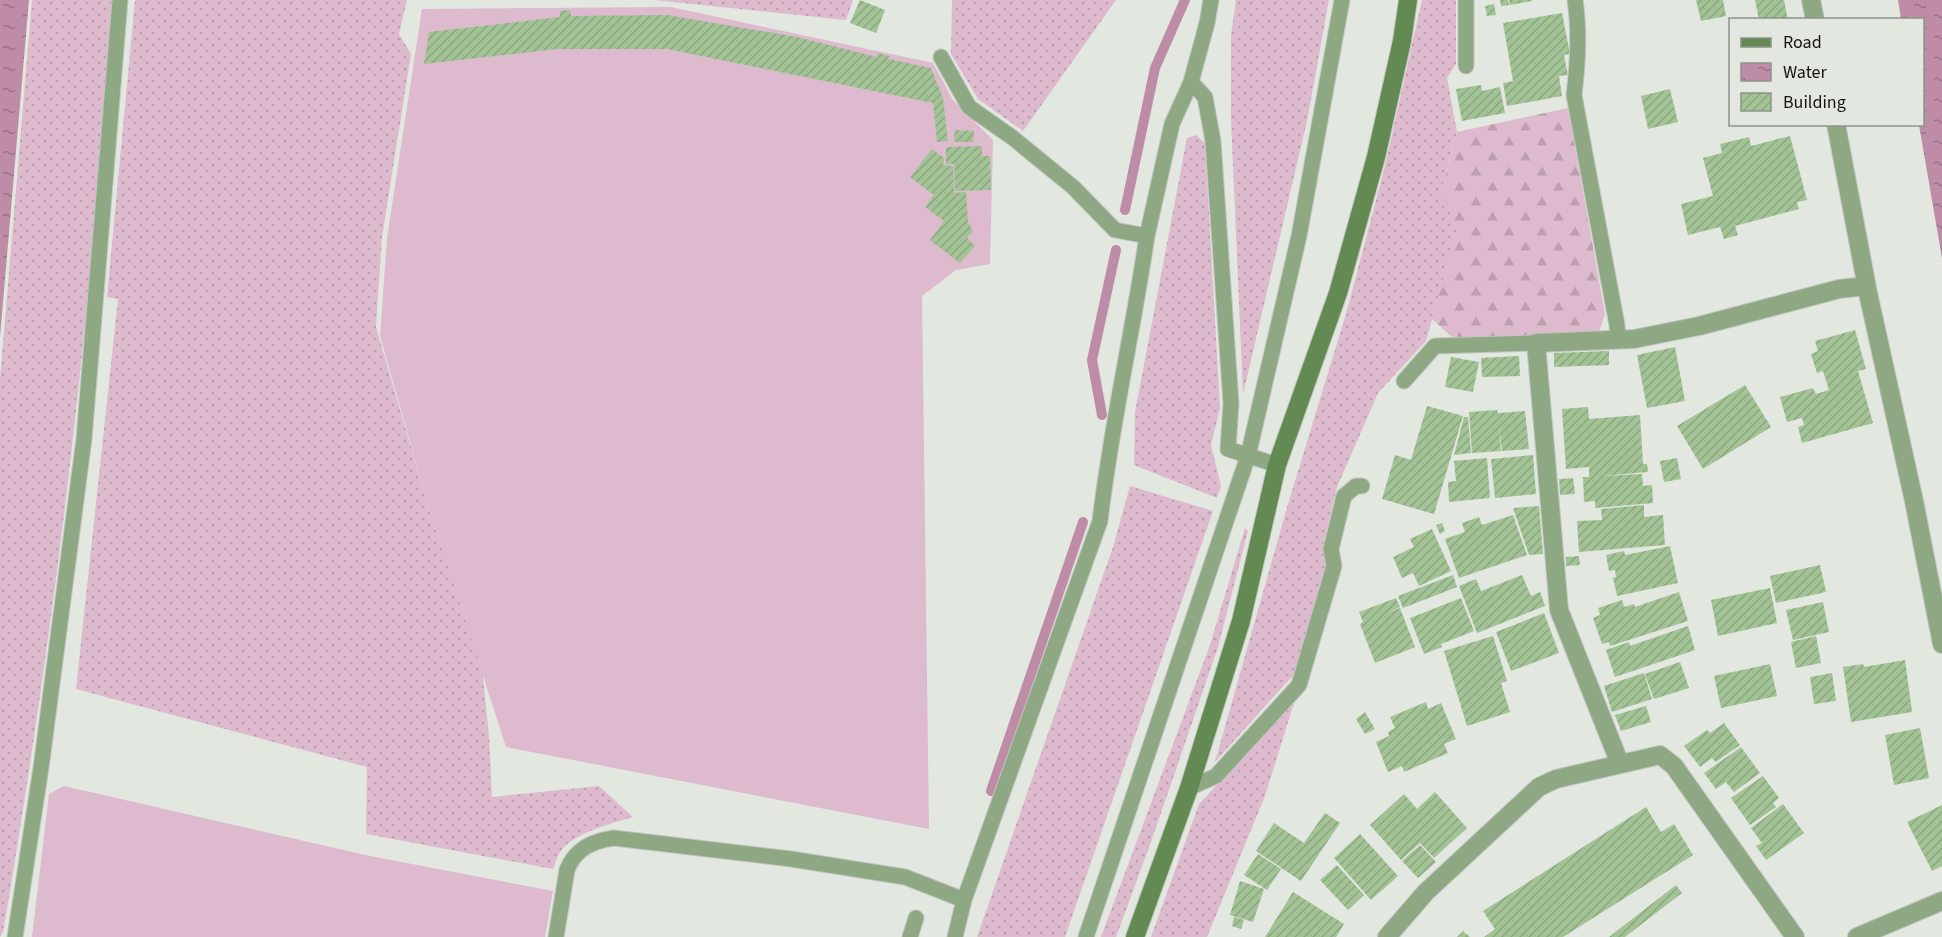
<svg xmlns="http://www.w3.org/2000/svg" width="1942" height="937" viewBox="0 0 1942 937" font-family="'Source Sans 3',sans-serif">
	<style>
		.grass { fill: url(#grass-dots) }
		.forest { fill: url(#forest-firs) }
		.garden { fill: #ddbacd }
		.water { fill: url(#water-ripples) }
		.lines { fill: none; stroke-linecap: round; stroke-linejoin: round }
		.stream { stroke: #bf8ca8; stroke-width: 10 }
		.building { fill: url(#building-hatch) }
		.lane-casing { stroke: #c1c5bf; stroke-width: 17 }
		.street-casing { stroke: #c1c5bf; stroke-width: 20 }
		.secondary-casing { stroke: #c1c5bf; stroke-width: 20 }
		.lane { stroke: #8fa884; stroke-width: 15 }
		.street { stroke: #8fa884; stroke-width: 18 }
		.secondary { stroke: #648a53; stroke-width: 18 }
	</style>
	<defs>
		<pattern id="grass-dots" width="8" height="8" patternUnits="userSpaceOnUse" patternTransform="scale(1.5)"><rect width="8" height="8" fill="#ddbacd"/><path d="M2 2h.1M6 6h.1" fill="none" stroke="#bd9faf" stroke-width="1.8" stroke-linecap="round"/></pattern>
		<pattern id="forest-firs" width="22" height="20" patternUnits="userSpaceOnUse" patternTransform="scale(1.5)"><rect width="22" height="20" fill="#ddbacd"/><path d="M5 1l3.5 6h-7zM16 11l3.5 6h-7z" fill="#bd9faf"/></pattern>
		<pattern id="water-ripples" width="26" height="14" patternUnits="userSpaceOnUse" patternTransform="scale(1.5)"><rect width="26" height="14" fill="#bf8ca8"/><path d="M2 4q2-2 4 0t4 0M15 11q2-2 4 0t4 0" fill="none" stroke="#9a7187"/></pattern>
		<pattern id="building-hatch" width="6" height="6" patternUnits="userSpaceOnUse" patternTransform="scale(1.5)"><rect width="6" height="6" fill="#a3c396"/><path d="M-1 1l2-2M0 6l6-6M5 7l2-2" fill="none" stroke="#8ba780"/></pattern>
	</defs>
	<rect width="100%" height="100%" fill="#e2e7e0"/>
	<path class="grass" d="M32,0H113C109,69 102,138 96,207C75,450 44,692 3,932L0,937V379Z
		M135,0H407L399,34L411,54L382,237L376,327L427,502L482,668L489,736L492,797L599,786L633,817C612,823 573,833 560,852C557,857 555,864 553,869L366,834L367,767L76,689L118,299L107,297Z
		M654,0H853L846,20Z
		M952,0H1116L1023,131L978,99L951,54Z
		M1236,0H1329L1307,121L1243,394L1231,119V35Z
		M1422,0H1456V64L1447,78L1457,132L1441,192L1458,228L1426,341L1378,393L1337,487L1323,546L1328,565L1298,672L1286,683L1215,762L1288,504L1346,314L1385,166Z
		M1196,135L1205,143L1220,408L1211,445L1221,486L1217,498L1134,465L1135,412L1187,138Z
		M1130,486L1213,511L1065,937H977L1113,547Z
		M1245,528L1248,531L1218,647L1151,842L1116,937H1101L1210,645Z
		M1294,703L1265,796L1207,937H1151L1199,804Z"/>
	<path class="forest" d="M1568,108L1605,314L1599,332L1454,339L1432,319L1458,228L1441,192L1457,132Z"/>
	<path class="garden" d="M671,7L933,63L953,100L993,140L990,264L956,270L922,296L929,829L506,747L427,502L380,336L387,238L422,9Z
		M64,786L370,856L553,891L545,937H32L49,794Z"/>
	<path class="water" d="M0,0H29L0,337Z
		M1898,0H1942V258L1919,125L1922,124V20L1901,19Z"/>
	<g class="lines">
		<path class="stream" d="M1125,210L1155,68L1185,0
			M1102,415L1092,360L1116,250
			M991,791L1083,522"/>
	</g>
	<path class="building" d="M860,0L885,10L876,33L850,23Z
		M1500,0H1508L1509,5L1501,6Z
		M1509,0H1532V1L1510,5Z
		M1696,0H1723L1726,16L1701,21Z
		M1755,0H1784L1788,20H1759Z
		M1494,4L1496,15L1487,16L1485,6Z
		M570,10L571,16L667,15L797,37L877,57L878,53L889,56L888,59L931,68L943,98L948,141L937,142L933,103L667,49H558L424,64L429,32L560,17V11Z
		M1562,13L1570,54L1564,55L1568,75L1559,76L1562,96L1507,106L1503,83L1513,81L1503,23Z
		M1481,85L1482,91L1500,87L1505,113L1462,121L1456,89Z
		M1670,89L1678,122L1648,129L1641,96Z
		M955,130L974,131L973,142H954Z
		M1790,136L1807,200L1797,202L1799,209L1735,226L1738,235L1724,239L1720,227L1688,235L1681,204L1713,196L1703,158L1722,153L1720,144L1749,137L1751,146Z
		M982,146V156H990L991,190L955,191L954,164H946V147Z
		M932,149L944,158L943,165L953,166L954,193L966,192L968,222L973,231L967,238L975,246L960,263L930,240L944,221L925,207L934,195L910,177Z
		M1855,330L1866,369L1858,371L1873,423L1802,443L1798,427L1804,425L1802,418L1787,422L1780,397L1813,388L1816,394L1829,390L1823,371L1817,373L1811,354L1818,351L1815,341Z
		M1675,347L1685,401L1647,408L1637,355Z
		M1609,351V365L1554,367V353Z
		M1519,356L1520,376L1482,377L1481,358Z
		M1451,357L1479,362L1473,392L1445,387Z
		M1745,385L1771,427L1703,469L1677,426Z
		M1427,406L1463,416L1434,514L1382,499L1395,455L1411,460Z
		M1588,407L1589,419L1640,415L1643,464H1647L1648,472L1601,476L1642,474L1643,486L1652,485L1653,503L1595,508V501L1584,502L1583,477H1589V467L1566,469L1562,409Z
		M1497,410L1498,413L1525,411L1529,449L1502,451L1499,425L1501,451L1472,453L1469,412Z
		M1464,417H1468L1471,453L1454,455Z
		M1533,455L1536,494L1495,498L1491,459Z
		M1487,458L1490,498L1449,502L1448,482L1456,481L1454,461Z
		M1677,458L1681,479L1664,482L1660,461Z
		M1573,478L1575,494L1560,495L1559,479Z
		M1644,505V517L1663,515L1665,545L1579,552L1577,521L1602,520L1601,509Z
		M1539,506L1543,554L1529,555L1513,508Z
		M1513,515L1527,555L1459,578L1445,539L1465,532L1462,523L1479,517L1482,525Z
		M1442,523L1445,531L1440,534L1436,525Z
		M1432,529L1451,571L1419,586L1413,573L1402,578L1393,557L1414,547L1410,539Z
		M1670,546L1678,583L1617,596L1613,578L1616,577L1615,570L1609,571L1606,555L1624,551L1625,555Z
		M1579,556L1580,565L1566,566V557Z
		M1820,565L1826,592L1776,603L1770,576Z
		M1453,575L1457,587L1403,608L1398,596Z
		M1522,575L1531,596L1540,592L1545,606L1477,633L1459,586L1476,579L1481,591Z
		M1770,588L1777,623L1718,636L1711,600Z
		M1679,592L1688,621L1610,646L1609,642L1602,644L1593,618L1600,615L1598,608L1622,600L1624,607L1634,604L1635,607Z
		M1396,598L1400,607L1387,613L1400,608L1415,647L1375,663L1360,624L1363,622L1359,612Z
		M1461,598L1474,631L1441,644L1442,647L1424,654L1410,618Z
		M1823,602L1829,632L1793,640L1786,610Z
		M1544,613L1559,653L1511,671L1496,632Z
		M1688,626L1695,650L1615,677L1606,650L1629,642L1630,646Z
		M1493,636L1507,681L1501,683L1510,712L1467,726L1444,651Z
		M1816,636L1821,663L1796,668L1791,642Z
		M1905,660L1912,712L1851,722L1843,667L1863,664L1864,667Z
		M1680,662L1689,688L1654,699L1645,674Z
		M1770,664L1777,696L1721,708L1714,676Z
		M1644,673L1652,699L1612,712L1604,686Z
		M1832,673L1836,701L1814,704L1810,677Z
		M1426,702L1428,709L1441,703L1456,739L1444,744L1448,753L1404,772L1402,766L1388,772L1376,742L1389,736L1388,732L1395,728L1390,717Z
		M1646,706L1651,722L1621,731L1615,715Z
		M1365,712L1375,729L1365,734L1356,719Z
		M1724,723L1740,745L1716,762L1712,758L1700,767L1684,746L1707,730L1710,733Z
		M1920,728L1929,778L1894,785L1885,735Z
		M1741,747L1760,773L1734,792L1726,782L1716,789L1704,773Z
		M1763,776L1779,798L1773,803L1776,807L1750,825L1731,798Z
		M1435,792L1467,828L1434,858L1420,843L1401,860L1370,825L1404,794L1417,809Z
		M1783,804L1804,833L1766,860L1756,846L1762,843L1751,828Z
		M1942,805V866L1932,871L1907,822Z
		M1646,807L1661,832L1674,824L1693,855L1563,937H1484L1495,929L1483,911Z
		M1325,813L1340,823L1301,881L1256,851L1274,823L1304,843Z
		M1360,834L1398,876L1371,900L1334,858Z
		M1420,845L1436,862L1418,878L1402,861Z
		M1258,854L1281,869L1267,890L1244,875Z
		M1337,865L1364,895L1348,910L1320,880Z
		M1240,881L1264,889L1253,922L1230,915Z
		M1676,885L1682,893L1625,937H1609Z
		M1293,892L1344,924L1336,937H1265Z
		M1234,917L1244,920L1241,929L1232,926Z
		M1463,931L1470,937H1457Z"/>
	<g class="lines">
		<g class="lane-casing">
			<path id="lane" d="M1466,0V66
				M1575,0C1580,33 1578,63 1574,95L1617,325L1618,340
				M941,57L969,107L1013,138L1073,187L1115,230L1147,236L1172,124L1191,82L1205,97L1213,141L1231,403L1228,449L1277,465
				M1191,82L1207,23L1211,0
				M1404,381L1435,346L1536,343
				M1189,788L1216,776L1299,685L1334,566L1331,549L1344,496L1356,486H1362
				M15,937L41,768L84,439L120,0
				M556,937L567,870C575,849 592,841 614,838L791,859L905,877L964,900
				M910,937L916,918
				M955,937L964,900L1100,521C1111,426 1133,331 1147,236
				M1086,937L1248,456L1299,236L1342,0"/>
		</g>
		<g class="street-casing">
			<path id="street" d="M1811,0L1815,20
				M1836,124L1868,293L1914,501L1942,644
				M1620,764L1559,610L1536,343L1634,339L1699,326L1839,289L1866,286
				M1387,937L1426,892L1539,787L1556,779L1660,755L1674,766L1795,937
				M1857,937L1942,901"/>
		</g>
		<g class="secondary-casing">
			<path id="secondary" d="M1135,937L1189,788L1241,621L1277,465L1338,293L1376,157L1402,41L1408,0"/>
		</g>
		<use href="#lane" class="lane"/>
		<use href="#street" class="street"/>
		<use href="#secondary" class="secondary"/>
	</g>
	<rect x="1729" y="18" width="195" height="108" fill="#e2e7e0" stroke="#8f938e" stroke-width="1.5"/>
	<rect x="1741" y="38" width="30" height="9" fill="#648a53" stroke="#8f938e" stroke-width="1.5"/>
	<text x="1783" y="48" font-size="18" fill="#131512">Road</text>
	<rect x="1741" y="63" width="30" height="18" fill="url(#water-ripples)" stroke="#8f938e" stroke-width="1.5"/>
	<text x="1783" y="78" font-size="18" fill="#131512">Water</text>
	<rect x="1741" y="93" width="30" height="18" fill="url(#building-hatch)" stroke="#8f938e" stroke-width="1.5"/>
	<text x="1783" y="108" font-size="18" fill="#131512">Building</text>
</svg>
